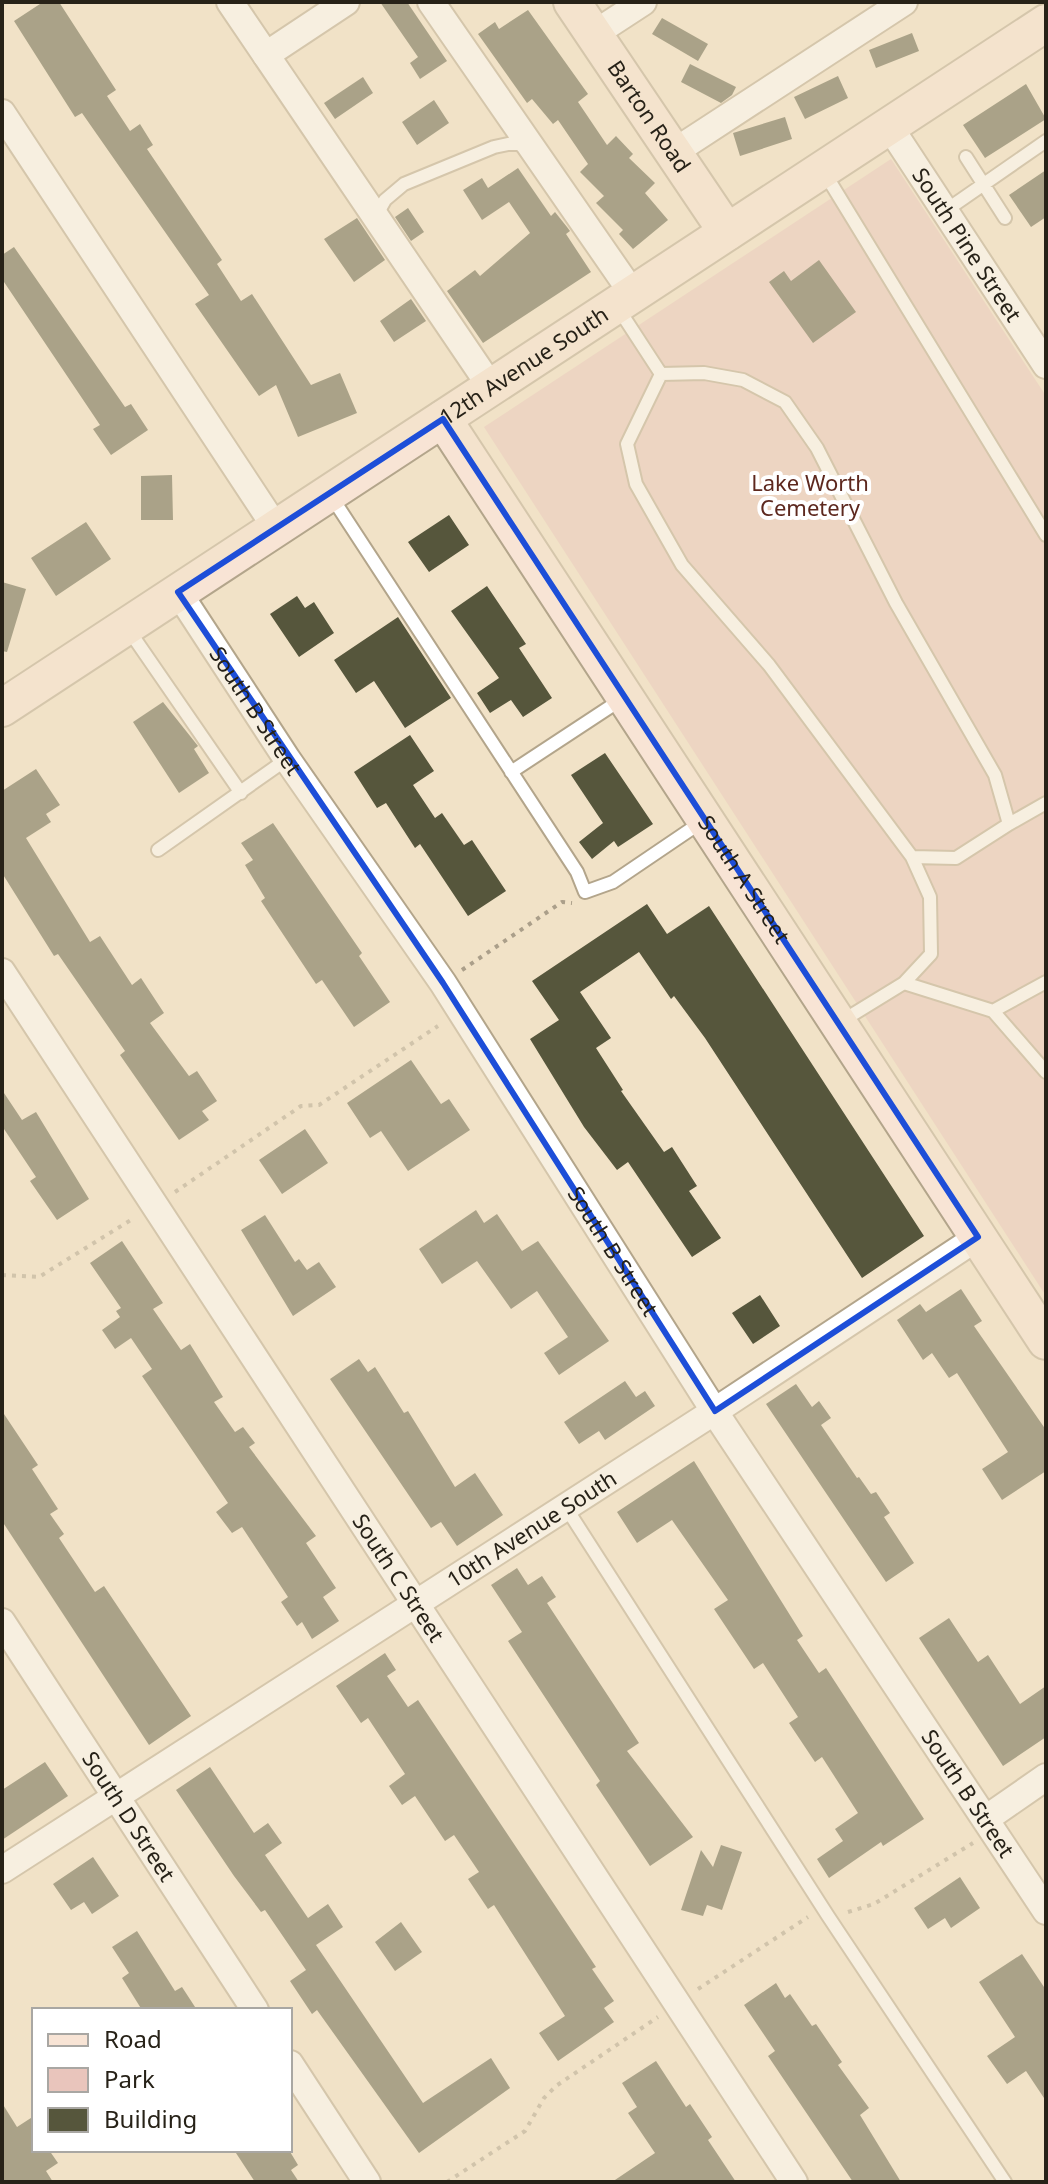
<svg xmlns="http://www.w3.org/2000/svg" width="1048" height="2184" viewBox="0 0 1048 2184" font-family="'Noto Sans',sans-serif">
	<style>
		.green { fill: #e9c5bc }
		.building { fill: #56563c }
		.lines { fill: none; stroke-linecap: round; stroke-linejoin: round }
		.lane-casing { stroke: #b3a58b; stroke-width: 16 }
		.street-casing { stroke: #b3a58b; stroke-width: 30 }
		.secondary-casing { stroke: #b3a58b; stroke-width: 40 }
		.path { stroke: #ab9f8a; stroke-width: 4; stroke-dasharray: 4 6; stroke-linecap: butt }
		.lane { stroke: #fff; stroke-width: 12 }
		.street { stroke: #fff; stroke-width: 26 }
		.secondary { stroke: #f8e4d5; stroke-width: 36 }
		.marked { fill: none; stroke: #1d4ed8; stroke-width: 6; stroke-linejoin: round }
		.labels { text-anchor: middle; stroke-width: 8; stroke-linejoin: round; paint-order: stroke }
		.street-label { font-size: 22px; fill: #272218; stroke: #fff }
		.park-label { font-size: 22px; fill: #5d281e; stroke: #fff }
	</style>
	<rect width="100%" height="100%" fill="#f1e2c7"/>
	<path class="green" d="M891,159L1046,396V1296L484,427Z"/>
	<path class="building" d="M43,2H59L116,90L107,96L130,131L140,124L153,145L147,149L222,260L217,264L241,301L252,294L311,385L340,373L357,413L298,437L276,385L259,396L195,304L209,295L82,113L75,117L14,21Z
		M380,2H407L447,61L420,79L410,63L418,57Z
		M528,10L588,94L578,102L607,145L616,136L633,154L629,158L655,183L645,193L668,220L633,249L619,234L623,230L596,203L604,196L580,172L588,164L558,120L553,124L532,99L527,103L478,34L495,22L499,29Z
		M662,18L708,44L698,61L652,34Z
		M912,33L919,51L876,68L869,50Z
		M690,64L736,87L732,95L721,103L681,82Z
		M838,76L848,98L805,119L794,97Z
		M363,77L373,93L335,119L324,103Z
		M1026,84L1046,119L985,158L963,125Z
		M434,100L449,123L417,145L402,122Z
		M785,117L792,139L740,156L733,133Z
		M518,168L551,216L555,212L567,227L570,231L566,234L591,272L483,343L447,291L475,270L480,276L530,233L509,202L482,220L463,190L482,178L488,188Z
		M1046,170V217L1031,227L1009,195Z
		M408,208L424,232L411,241L395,217Z
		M357,218L385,260L354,282L324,239Z
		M14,247L125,407L131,404L148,430L111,455L93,429L100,425L2,279V255Z
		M819,260L856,312L813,343L769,282L784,271L791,281Z
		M411,299L426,321L394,342L380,321Z
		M172,475L173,520H141V476Z
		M449,515L469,545L429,572L408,542Z
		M86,522L111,559L56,596L31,558Z
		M2,582L26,589L7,652L2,651Z
		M487,586L526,644L519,648L552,698L523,717L511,700L490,713L477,693L499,678L451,611Z
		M297,596L305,608L314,602L334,633L299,657L270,614Z
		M398,617L451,698L405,728L374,681L356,693L334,660Z
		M163,702L198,746L194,749L209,773L179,793L133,722Z
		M410,735L434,771L413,785L435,818L442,813L464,845L472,840L506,891L468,916L420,844L415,848L386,803L377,808L354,772Z
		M605,753L653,824L618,847L614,841L592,859L579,842L603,823L571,775Z
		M36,769L60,805L46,814L51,822L26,838L90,942L100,936L132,985L141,978L164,1013L150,1023L189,1076L197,1071L217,1101L202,1111L209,1120L179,1140L120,1055L125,1051L58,954L54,956L2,873V791Z
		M273,823L362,953L359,956L390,1002L354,1027L322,980L316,984L261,901L265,898L245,865L253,860L241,843Z
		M647,904L667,934L709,906L924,1236L862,1278L705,1038L674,996L671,999L639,952L580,992L611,1038L596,1048L623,1090L621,1091L664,1152L672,1147L697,1186L689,1191L721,1238L692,1257L628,1162L617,1170L584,1127L530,1039L559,1020L532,981Z
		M411,1060L441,1104L449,1099L470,1130L408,1171L381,1131L370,1138L347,1103Z
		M2,1090L22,1120L36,1112L89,1199L57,1220L30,1181L36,1177L2,1126Z
		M305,1129L328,1163L282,1194L259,1160Z
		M476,1210L484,1223L497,1214L522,1251L538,1241L609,1341L559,1375L544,1353L568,1337L537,1291L511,1309L477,1261L442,1284L419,1249Z
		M265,1215L295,1262L299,1259L307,1270L319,1262L336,1287L293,1316L241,1230Z
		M122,1241L163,1303L153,1309L181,1350L190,1344L223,1397L214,1402L235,1432L243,1427L255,1443L249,1447L316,1536L306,1543L336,1588L323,1597L339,1621L312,1639L302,1622L297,1626L281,1602L288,1597L242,1527L232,1533L216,1512L228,1503L142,1376L152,1369L131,1338L115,1349L102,1330L120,1317L116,1311L121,1308L90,1263Z
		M961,1289L982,1321L974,1326L1046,1430V1471L1002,1500L982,1469L1008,1452L957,1373L949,1378L932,1353L923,1360L897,1320L920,1304L926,1312Z
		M760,1295L780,1326L753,1344L732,1313Z
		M359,1359L368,1372L375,1367L404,1413L408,1411L455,1487L475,1473L503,1515L457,1546L441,1522L431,1528L330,1379Z
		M625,1381L636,1397L645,1391L655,1406L605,1440L599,1431L579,1444L564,1422Z
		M796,1384L812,1407L819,1401L831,1418L821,1425L857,1478L859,1477L871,1494L876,1492L890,1513L884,1517L914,1563L886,1582L766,1404Z
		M2,1411L38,1465L32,1469L58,1509L50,1514L64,1534L59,1538L95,1592L104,1586L191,1716L149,1745L2,1521Z
		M694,1461L803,1636L797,1640L819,1673L826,1668L924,1819L883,1846L881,1842L829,1878L817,1859L843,1841L835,1829L858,1813L822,1757L815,1762L789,1723L798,1717L763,1663L754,1669L714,1609L728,1600L672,1520L637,1543L617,1512Z
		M517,1568L528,1585L542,1576L556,1597L547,1603L639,1743L627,1751L693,1837L650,1866L596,1785L600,1781L508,1641L522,1632L491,1585Z
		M949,1618L978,1662L988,1655L1020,1704L1046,1686V1737L1003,1766L919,1638Z
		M385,1653L396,1670L387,1676L408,1707L418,1700L596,1967L592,1969L614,2001L604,2008L614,2022L558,2061L539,2033L565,2016L494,1905L488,1909L468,1879L479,1872L454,1835L445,1841L415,1796L402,1805L389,1786L405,1774L368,1718L361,1723L336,1686Z
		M45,1762L68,1796L2,1840V1790Z
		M210,1767L254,1833L268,1823L282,1843L265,1855L308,1918L328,1904L343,1927L316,1945L423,2103L491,2058L510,2088L419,2153L317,2010L312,2014L290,1981L306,1970L265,1910L261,1912L234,1876L176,1790Z
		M721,1845L742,1852L722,1910L707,1905L703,1916L681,1910L701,1850L713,1867Z
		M93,1857L119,1896L92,1914L84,1902L71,1910L53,1884Z
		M960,1877L980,1908L951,1928L945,1918L928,1929L914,1908Z
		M401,1922L422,1952L395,1971L375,1942Z
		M137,1931L175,1991L182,1987L197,2010H142L122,1978L129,1973L112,1947Z
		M1022,1954L1046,1990V2101L1026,2071L1007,2084L987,2056L1015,2037L979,1982Z
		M776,1983L785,1998L790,1994L812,2026L816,2024L842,2062L838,2065L869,2108L860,2115L901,2182H853L768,2056L775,2051L744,2005Z
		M656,2061L686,2107L690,2104L712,2137L708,2140L736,2182H612L655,2153L628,2113L637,2107L622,2083Z
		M2,2103L17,2127L34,2116V2150H49L58,2163L46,2171L53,2182H2Z
		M234,2150H289L298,2165L291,2170L299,2182H255Z"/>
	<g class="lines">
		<g class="lane-casing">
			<path id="lane" d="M966,157L1005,218
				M824,172L1046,535
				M945,211L1046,141
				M376,216L385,200L404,184L494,147L513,143L529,147
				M618,308L661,374L627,444L636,484L682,565L769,665L912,857L956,858L1009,824L995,775L896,603L817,448L785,402L743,380L704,373L661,374
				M331,496L577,872L585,892L613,882L703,821
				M128,629L241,793
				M511,772L622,699
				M1009,824L1046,803
				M158,850L287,759
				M904,983L993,1011L1046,1072
				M993,1011L1046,982
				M842,1021L904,983L931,954L930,897L912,857
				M565,1506L828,1916L1005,2182"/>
		</g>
		<g class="street-casing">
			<g id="street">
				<path d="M230,2L491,387"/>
				<path d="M431,2L633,294"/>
				<path d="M594,34L643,2"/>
				<path d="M266,55L346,2"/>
				<path d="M2,113L276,528"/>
				<path id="s1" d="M889,126L1046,365"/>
				<path d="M674,152L904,2"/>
				<path id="s2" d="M178,592L287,759L443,983L720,1420L1046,1911"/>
				<path id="s3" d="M2,972L794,2182"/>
				<path id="s4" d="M2,1622L255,2010"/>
				<path d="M987,1818L1046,1777"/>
				<path id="s5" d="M2,1870L715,1411L978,1237"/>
				<path d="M290,2064L367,2182"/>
			</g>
		</g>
		<g class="secondary-casing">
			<g id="secondary">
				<path id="s6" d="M572,2L727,232"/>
				<path id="s7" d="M443,419L1046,1341"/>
				<path id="s8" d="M2,708L1046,23"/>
			</g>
		</g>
		<path class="path" d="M462,970L562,902L572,903
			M175,1192L301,1106L319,1105L438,1026
			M2,1275L39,1277L134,1218
			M848,1912L874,1904L973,1843
			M698,1989L808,1917
			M447,2182L525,2131L544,2098L556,2086L658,2017"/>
		<use href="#lane" class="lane"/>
		<use href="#street" class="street"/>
		<use href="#secondary" class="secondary"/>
	</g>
	<path d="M0 0H1048V2184H0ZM443,419L978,1237L715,1411L443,983L178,592Z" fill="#f1e2c7" fill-opacity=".55" fill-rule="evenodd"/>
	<path class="marked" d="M443,419L978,1237L715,1411L443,983L178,592Z"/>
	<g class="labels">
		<g class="street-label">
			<text dy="8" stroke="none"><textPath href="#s6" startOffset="138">Barton Road</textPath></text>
			<text dy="8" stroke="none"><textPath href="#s1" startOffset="142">South Pine Street</textPath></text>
			<text dy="8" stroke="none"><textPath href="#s8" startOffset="624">12th Avenue South</textPath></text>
			<text dy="8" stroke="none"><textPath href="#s2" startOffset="142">South B Street</textPath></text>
			<text dy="8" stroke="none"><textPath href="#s7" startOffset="550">South A Street</textPath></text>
			<text dy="8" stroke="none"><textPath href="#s2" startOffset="790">South B Street</textPath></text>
			<text dy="8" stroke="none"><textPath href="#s5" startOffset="630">10th Avenue South</textPath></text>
			<text dy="8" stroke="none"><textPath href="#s3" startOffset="724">South C Street</textPath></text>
			<text dy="8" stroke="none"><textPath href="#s2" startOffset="1438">South B Street</textPath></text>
			<text dy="8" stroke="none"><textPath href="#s4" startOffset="232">South D Street</textPath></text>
		</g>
		<g class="park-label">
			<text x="810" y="491">Lake Worth<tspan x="810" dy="25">Cemetery</tspan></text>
		</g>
	</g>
	<rect width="1048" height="2184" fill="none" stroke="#272218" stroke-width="8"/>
	<rect x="32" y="2008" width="260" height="144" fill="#ffffff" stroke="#a9a7a3" stroke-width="2"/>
	<rect x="48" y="2034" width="40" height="12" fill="#f8e4d5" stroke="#a9a7a3" stroke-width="2"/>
	<text x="104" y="2048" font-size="24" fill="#272218">Road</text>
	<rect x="48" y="2068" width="40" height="24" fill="#e9c5bc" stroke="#a9a7a3" stroke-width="2"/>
	<text x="104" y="2088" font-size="24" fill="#272218">Park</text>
	<rect x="48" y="2108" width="40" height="24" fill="#56563c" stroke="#a9a7a3" stroke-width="2"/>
	<text x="104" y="2128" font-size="24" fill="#272218">Building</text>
</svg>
